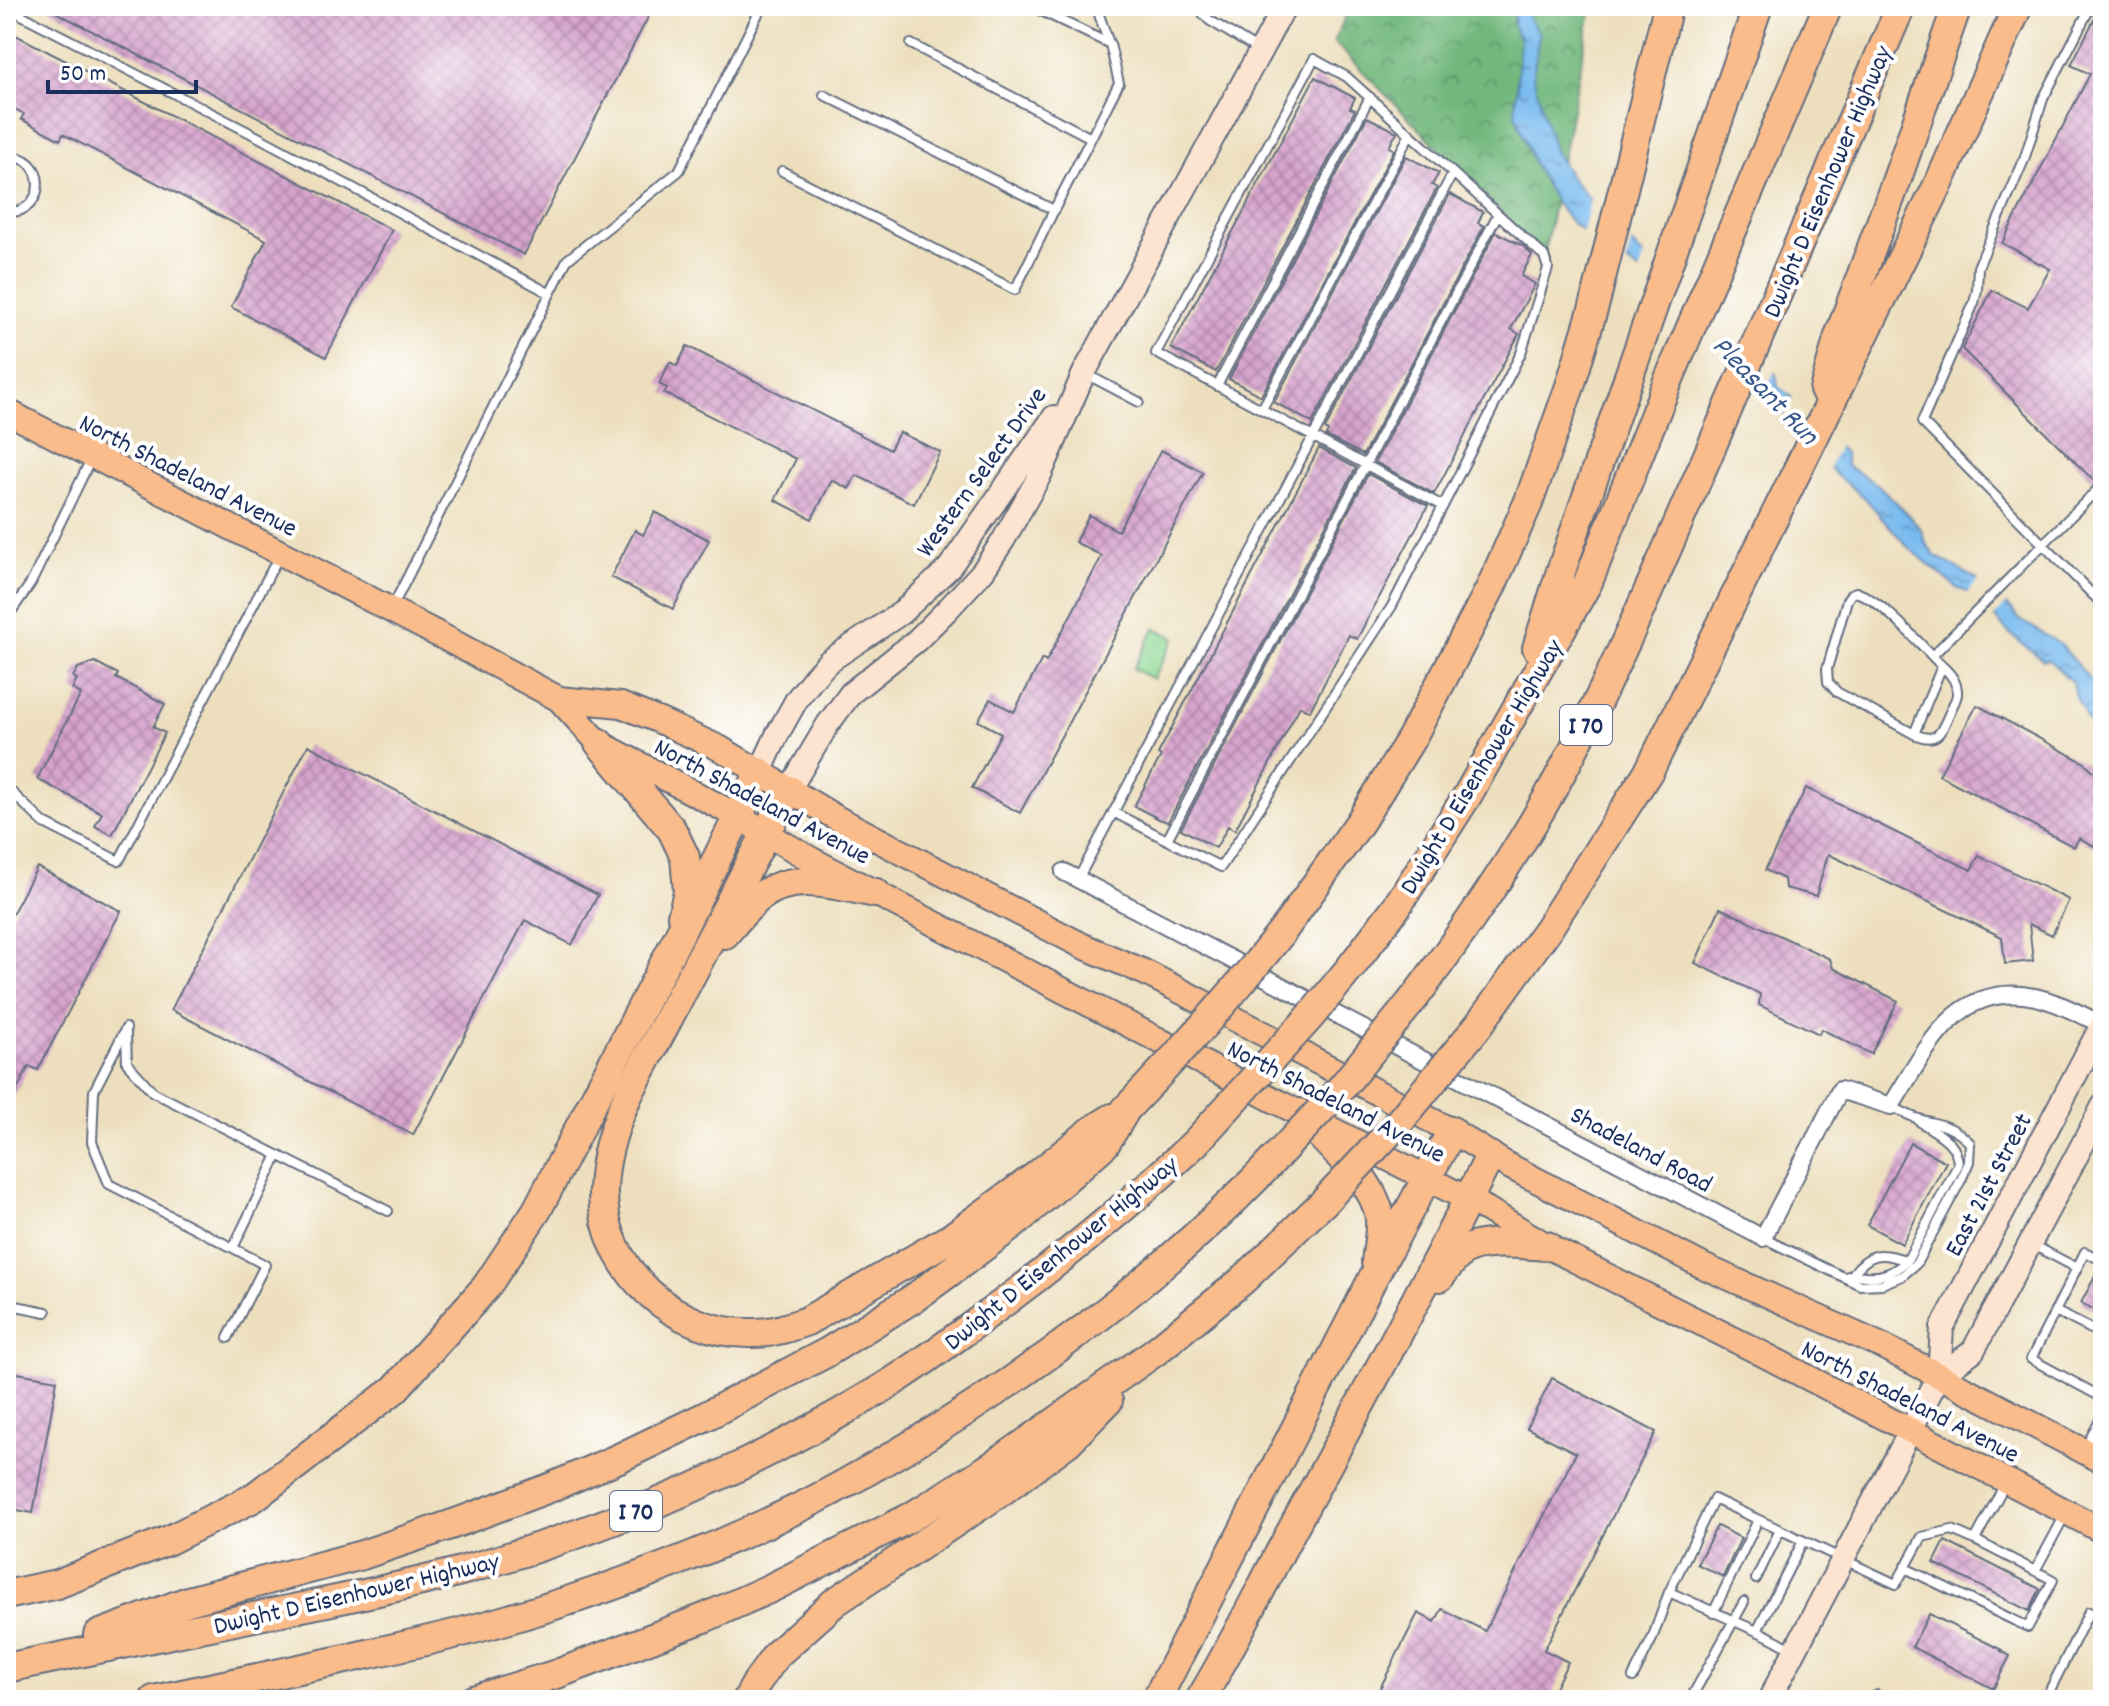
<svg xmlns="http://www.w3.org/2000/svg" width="2109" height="1706" viewBox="0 0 2109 1706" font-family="Dekko,sans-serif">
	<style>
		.forest { fill: url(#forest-crowns); stroke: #46746e; stroke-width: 2 }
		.garden { fill: #8dd793; stroke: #548378; stroke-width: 2 }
		.water { fill: url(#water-ripples); stroke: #4a75a6; stroke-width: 2 }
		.pier { fill: #eddfbd }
		.building { fill: url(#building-cross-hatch) }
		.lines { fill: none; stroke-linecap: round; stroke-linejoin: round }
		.lane-casing { stroke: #646d7f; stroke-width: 12 }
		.street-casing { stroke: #646d7f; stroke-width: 20 }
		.secondary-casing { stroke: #646d7f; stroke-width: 26 }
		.primary-casing { stroke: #646d7f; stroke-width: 28 }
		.highway-casing { stroke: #646d7f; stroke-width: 32 }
		.lane { stroke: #fff; stroke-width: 8 }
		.street { stroke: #fff; stroke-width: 16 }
		.secondary { stroke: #fde4d1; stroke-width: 22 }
		.primary { stroke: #fabc8b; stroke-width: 24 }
		.highway { stroke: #fabc8b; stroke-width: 28 }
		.highway-bridge-casing { stroke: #646d7f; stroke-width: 32; stroke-linecap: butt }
		.highway-bridge { stroke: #fabc8b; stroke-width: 28 }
		.labels { text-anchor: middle; stroke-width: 8; stroke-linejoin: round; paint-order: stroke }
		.shield { fill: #fff; stroke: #5f6d8e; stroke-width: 2 }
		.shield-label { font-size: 24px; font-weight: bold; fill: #1b2f5e }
		.street-label { font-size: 26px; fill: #1b2f5e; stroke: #fff }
		.water-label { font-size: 28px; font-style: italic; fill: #38598a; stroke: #fff }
	</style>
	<defs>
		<pattern id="forest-crowns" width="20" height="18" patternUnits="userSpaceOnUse" patternTransform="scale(2)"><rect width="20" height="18" fill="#72b87d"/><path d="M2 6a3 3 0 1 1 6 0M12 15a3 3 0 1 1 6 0" fill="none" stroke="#5d966a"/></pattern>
		<pattern id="water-ripples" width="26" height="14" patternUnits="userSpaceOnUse" patternTransform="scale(2)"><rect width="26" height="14" fill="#7abbef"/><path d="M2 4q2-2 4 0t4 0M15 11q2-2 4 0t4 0" fill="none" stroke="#6398c5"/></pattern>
		<pattern id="building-cross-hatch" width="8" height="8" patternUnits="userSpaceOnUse" patternTransform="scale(2)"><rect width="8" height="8" fill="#d8a4cd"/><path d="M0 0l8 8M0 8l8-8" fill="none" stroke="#ae86aa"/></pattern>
	</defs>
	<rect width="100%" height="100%" fill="#fff"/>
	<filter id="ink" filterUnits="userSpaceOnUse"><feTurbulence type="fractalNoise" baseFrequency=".0125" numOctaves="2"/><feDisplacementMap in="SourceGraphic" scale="16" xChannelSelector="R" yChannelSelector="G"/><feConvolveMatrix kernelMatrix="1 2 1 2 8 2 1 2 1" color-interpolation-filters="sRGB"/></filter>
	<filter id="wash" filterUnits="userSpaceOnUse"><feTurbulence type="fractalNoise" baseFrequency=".006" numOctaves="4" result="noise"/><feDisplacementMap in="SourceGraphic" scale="32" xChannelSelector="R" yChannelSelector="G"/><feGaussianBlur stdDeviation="1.8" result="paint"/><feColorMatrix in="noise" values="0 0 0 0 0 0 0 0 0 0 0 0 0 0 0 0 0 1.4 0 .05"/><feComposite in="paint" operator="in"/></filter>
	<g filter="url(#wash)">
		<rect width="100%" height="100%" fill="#eddfbd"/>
		<path class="forest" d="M1350,6H1592L1544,256L1334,42Z"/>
		<path class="garden" d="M1155,628L1175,638L1153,679L1133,669Z"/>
		<path class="water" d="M1515,6H1532L1528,18L1539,33L1533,76L1554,151L1574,182L1635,248L1776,374L1778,387L1787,393L1845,454L1846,465L1878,485L1897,503L1921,529L1925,542L1934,555L1983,583L2012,610L2018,618L2061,645L2093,683L2096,693L2103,704V736L2090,725L2076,697L2073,683L2049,660H2043C2031,650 2018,641 2007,631C1992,616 1980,593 1958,589L1906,545L1865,498L1837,476L1770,399L1640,272L1573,224L1555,202L1533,162L1515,113L1520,40L1513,24Z"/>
		<path class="pier" d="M1591,196L1632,240L1625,268L1582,236Z
			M1646,252L1776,368L1763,397L1638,276Z
			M1794,394L1840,443L1827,472L1783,419Z
			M1981,578L2009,601L1992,619L1965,595Z"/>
		<g id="blocks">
			<path class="building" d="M44,6H654L524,255Z
				M2101,6H2103V481L2095,482L1962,349L1992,290L2028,308L2050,269L2002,243L2090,74L2071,65Z
				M6,30L392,230L326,357L231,307L266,240L63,134L60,140L21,119L24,114L6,104Z
				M1315,77L1355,98L1350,108L1355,110L1216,372L1171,348Z
				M1367,117L1397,132L1389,147L1394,150L1261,396L1229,379Z
				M1406,156L1439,173L1432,185L1437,188L1312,423L1274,402Z
				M1450,194L1483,212L1478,223L1484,226L1363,455L1326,436L1328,431L1325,429Z
				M1496,232L1523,246L1532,255L1521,276L1535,284L1511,329L1519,334L1434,494L1375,462Z
				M687,346L890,450L899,432L940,452L914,504L856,475L849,489L832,480L812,519L775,500L796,459L664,393L667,388L659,384L670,362L677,366Z
				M1319,448L1356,468L1168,822L1159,819L1134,806L1161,756L1158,754Z
				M1161,450L1203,472L1020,813L972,788L1001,733L978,721L990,699L1014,712L1042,659L1046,662L1102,556L1075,542L1089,515L1118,531Z
				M1368,474L1428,506L1357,639L1349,635L1310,711L1300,706L1235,830L1228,826L1216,848L1181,829Z
				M655,512L709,540L673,609L611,577L635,530L643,535Z
				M95,662L118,674L116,678L165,704L153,727L165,733L112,835L95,826L102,813L37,779L81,694L72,689L77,679L73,677L78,668Z
				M1977,705L2085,763L2103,780V831L2094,846L2079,838L2074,847L1939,775Z
				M308,745L598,895L572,945L525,920L413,1135L171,1010Z
				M1806,788L1971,870L1979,855L2069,900L2052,935L2029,924L2033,961L2005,964L2002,937L1828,854L1816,896L1785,888L1784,879L1765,870Z
				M37,867L121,911L38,1070L29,1066L6,1111V926Z
				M1720,908L1830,959L1833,968L1898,1001L1871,1054L1821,1029L1819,1034L1759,1005L1760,994L1695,963Z
				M1910,1143L1946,1162L1902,1244L1867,1225Z
				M2100,1267L2103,1268V1314L2081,1303Z
				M6,1371L57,1380L33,1513L6,1508Z
				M1552,1378L1656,1432L1544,1650L1568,1662L1549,1700H1374L1418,1613L1435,1622L1442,1609L1485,1631L1576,1453L1527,1428Z
				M1717,1526L1741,1538L1723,1577L1697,1564Z
				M1945,1541L2040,1589L2029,1611L1934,1563Z
				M1929,1614L2002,1650L2001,1651L2010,1656L1993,1689L1912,1647Z"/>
		</g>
	</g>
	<g filter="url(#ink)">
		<use href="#blocks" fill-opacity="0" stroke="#646d7f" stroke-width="2"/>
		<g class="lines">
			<g class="lane-casing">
				<path id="lane" d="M1031,6L1110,44L1119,83L1091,138
					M1096,6L1109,43
					M1196,6L1209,20L1260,51
					M2091,6L2043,99L2024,160L1978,267L1977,290L1974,303L1922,422L2103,605
					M6,7L262,139L549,293
					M911,44L1091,138L1054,210
					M6,157C48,152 49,215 6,212
					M782,171L1015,290L1054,210L824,95
					M1086,374L1139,402
					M1217,386L1370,97
					M1262,409L1410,134
					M1856,592C1885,602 1919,644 1942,666L1914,734L1837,692L1828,682L1827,669L1847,600L1851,594Z
					M393,606L567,260L679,171L762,6
					M6,619L31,583L92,457
					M1932,656L2100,487
					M1914,734C1939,745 1941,731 1950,712C1952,706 1957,699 1957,694C1958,682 1950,673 1942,666
					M6,787L44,823L119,861L280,554
					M1113,812L1167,840L1498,214
					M1167,840L1221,867L1392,606L1443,506
					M1078,879C1203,644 1328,408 1453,173L1347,77L1314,59L1156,353L1443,506L1521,353L1548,268L1544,256L1453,173
					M126,1028L94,1091L92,1142L109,1184L233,1248L278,1155
					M126,1033L127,1063L153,1092L388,1211
					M2103,1215V1217
					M1763,1238L1860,1285L1882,1284L1902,1276L1916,1264L1961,1180L1969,1162L1970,1143C1950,1123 1940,1126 1916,1118C1907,1115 1899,1110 1891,1106
					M2031,1244L2077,1268
					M2103,1261L2085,1252L2031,1359L2103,1398
					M1852,1275C1869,1252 1881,1251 1907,1261
					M1845,1277C1853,1274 1857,1275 1865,1276C1882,1278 1894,1272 1907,1261L1958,1165C1958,1141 1936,1133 1919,1121
					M6,1304L46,1312
					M2055,1311L2103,1335
					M228,1338L265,1265L233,1248
					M2084,1450L2103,1415
					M1905,1568L1922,1537L1952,1530L1975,1540
					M2035,1571L2065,1515
					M1756,1579L1780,1530
					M1713,1613L1758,1520
					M1757,1631L1803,1541
					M1792,1649L1768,1636L1669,1592L1714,1499L1896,1584L1905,1568L2028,1627L2053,1580L1975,1540L2006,1482
					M1633,1677L1652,1639L1669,1592
					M1690,1700L1744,1602
					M1874,1700L1877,1695L1887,1700
					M2045,1700L2089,1612L2103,1619"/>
			</g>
			<g class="street-casing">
				<path id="street" d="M1064,872L1763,1238L1840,1090L1891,1106C1926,1051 1955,980 2035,997C2058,1002 2082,1015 2103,1025"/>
			</g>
			<g class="secondary-casing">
				<path id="secondary" d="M760,772L777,735L797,699L816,675L829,661L901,613L949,568L1054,417
					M789,790L828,724L851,693L917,640L947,610L983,571L1004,539L1040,475L1084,373L1285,6
					M1939,1376L1973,1351L2103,1106
					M1769,1700L1939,1376L1942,1328L2103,1023"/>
			</g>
			<g class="primary-casing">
				<path id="primary" d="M6,411L447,639L559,699L599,743L724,809L812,860L1299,1113L1427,1178L1486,1209L1547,1246L1755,1350L2103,1531
					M559,699L621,705L660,721L721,749L840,820L1083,946L1144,972L1452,1131L1507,1165L1703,1266L1882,1346L2103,1461"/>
			</g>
			<g class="highway-casing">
				<path id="highway" d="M1824,390L1839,336L1896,182L1957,6
					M1537,648L1561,571L1758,6
					M599,743L672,830L685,857L688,892L682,916
					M789,790L630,1091C615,1122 604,1154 603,1190C601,1269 676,1336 754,1333C773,1333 790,1327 807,1321L952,1237L1036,1176L1093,1130L1112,1118
					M1282,932L1360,822L1411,739L1490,589L1529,501L1570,386L1595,303L1668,6
					M725,934C736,921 747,907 760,897C793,870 838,886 876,893
					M1351,967L1397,906L1467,796L1588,582L1668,381L1828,6
					M1415,997C1470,923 1523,846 1566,764C1618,666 1660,563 1705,462C1771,310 1837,158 1901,6
					M1478,1026L1548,929L1650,769L1940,181L2018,6
					M1299,1113L1363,1180C1386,1214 1381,1224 1376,1262
					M1440,1277C1446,1269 1453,1260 1461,1253C1479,1238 1524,1245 1547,1246
					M6,1595L57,1584L169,1540L253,1498L395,1389L486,1287L537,1210L677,939L760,772
					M98,1635L188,1601L362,1555L456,1523L552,1487L619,1458L704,1417L826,1353L914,1298L955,1268L1014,1224L1105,1144L1126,1109
					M6,1668C95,1649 184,1631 273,1613C336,1600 399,1588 461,1571C602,1531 739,1474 864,1399C901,1378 935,1353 969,1328C1048,1271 1124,1210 1195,1143
					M154,1700C220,1686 285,1672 350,1658C403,1646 457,1635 509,1619C605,1591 699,1556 790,1512C833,1492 875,1467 916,1442C1041,1367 1158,1278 1261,1173
					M473,1700L557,1674L704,1618L771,1588L911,1517L1000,1461L1156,1351L1243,1280L1324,1202
					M747,1700L757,1682L777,1654L835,1602L999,1493L1068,1442L1108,1401
					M1156,1700L1374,1276L1452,1131
					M1200,1700C1234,1644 1262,1585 1293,1528C1360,1405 1427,1282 1490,1156"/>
			</g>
			<use href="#lane" class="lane"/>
			<use href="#street" class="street"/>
			<use href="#secondary" class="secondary"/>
			<use href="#primary" class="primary"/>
			<use href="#highway" class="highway"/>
			<g class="highway-bridge-casing">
				<path id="highway-bridge" d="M1126,1109C1181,1052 1233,994 1282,932
					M1195,1143L1309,1018L1351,967
					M1261,1173L1343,1086L1415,997
					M1324,1202L1399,1122L1478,1026"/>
			</g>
			<use href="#highway-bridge" class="highway-bridge"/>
		</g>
	</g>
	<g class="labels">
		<g class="shield">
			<rect x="1560" y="705" width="52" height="40" rx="6"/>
			<rect x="610" y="1491" width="52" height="40" rx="6"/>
		</g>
		<g class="shield-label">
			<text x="1586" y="733">I 70</text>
			<text x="636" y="1519">I 70</text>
		</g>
		<g class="street-label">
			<text transform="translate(1826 181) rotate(-67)" y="9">Dwight D Eisenhower Highway</text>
			<text transform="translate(980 471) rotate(-54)" y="9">Western Select Drive</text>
			<text transform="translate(189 474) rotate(27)" y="9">North Shadeland Avenue</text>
			<text transform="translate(1480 766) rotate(-59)" y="9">Dwight D Eisenhower Highway</text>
			<text transform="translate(763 800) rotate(28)" y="9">North Shadeland Avenue</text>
			<text transform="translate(1337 1100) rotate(27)" y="9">North Shadeland Avenue</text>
			<text transform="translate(1642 1148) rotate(28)" y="9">Shadeland Road</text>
			<text transform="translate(1987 1184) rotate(-62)" y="9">East 21st Street</text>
			<text transform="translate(1060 1252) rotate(-39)" y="9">Dwight D Eisenhower Highway</text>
			<text transform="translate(1911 1400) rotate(27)" y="9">North Shadeland Avenue</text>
			<text transform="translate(356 1592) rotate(-13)" y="9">Dwight D Eisenhower Highway</text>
		</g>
		<g class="water-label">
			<text transform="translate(1767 389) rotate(46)" y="10">Pleasant Run</text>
		</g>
	</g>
	<rect width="2109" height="1706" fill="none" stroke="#fff" stroke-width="32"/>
	<path d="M48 80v12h148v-12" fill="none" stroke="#1b2f5e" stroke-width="4"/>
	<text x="60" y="80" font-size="24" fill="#1b2f5e" stroke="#ffffff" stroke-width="6" paint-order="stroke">50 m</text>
</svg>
